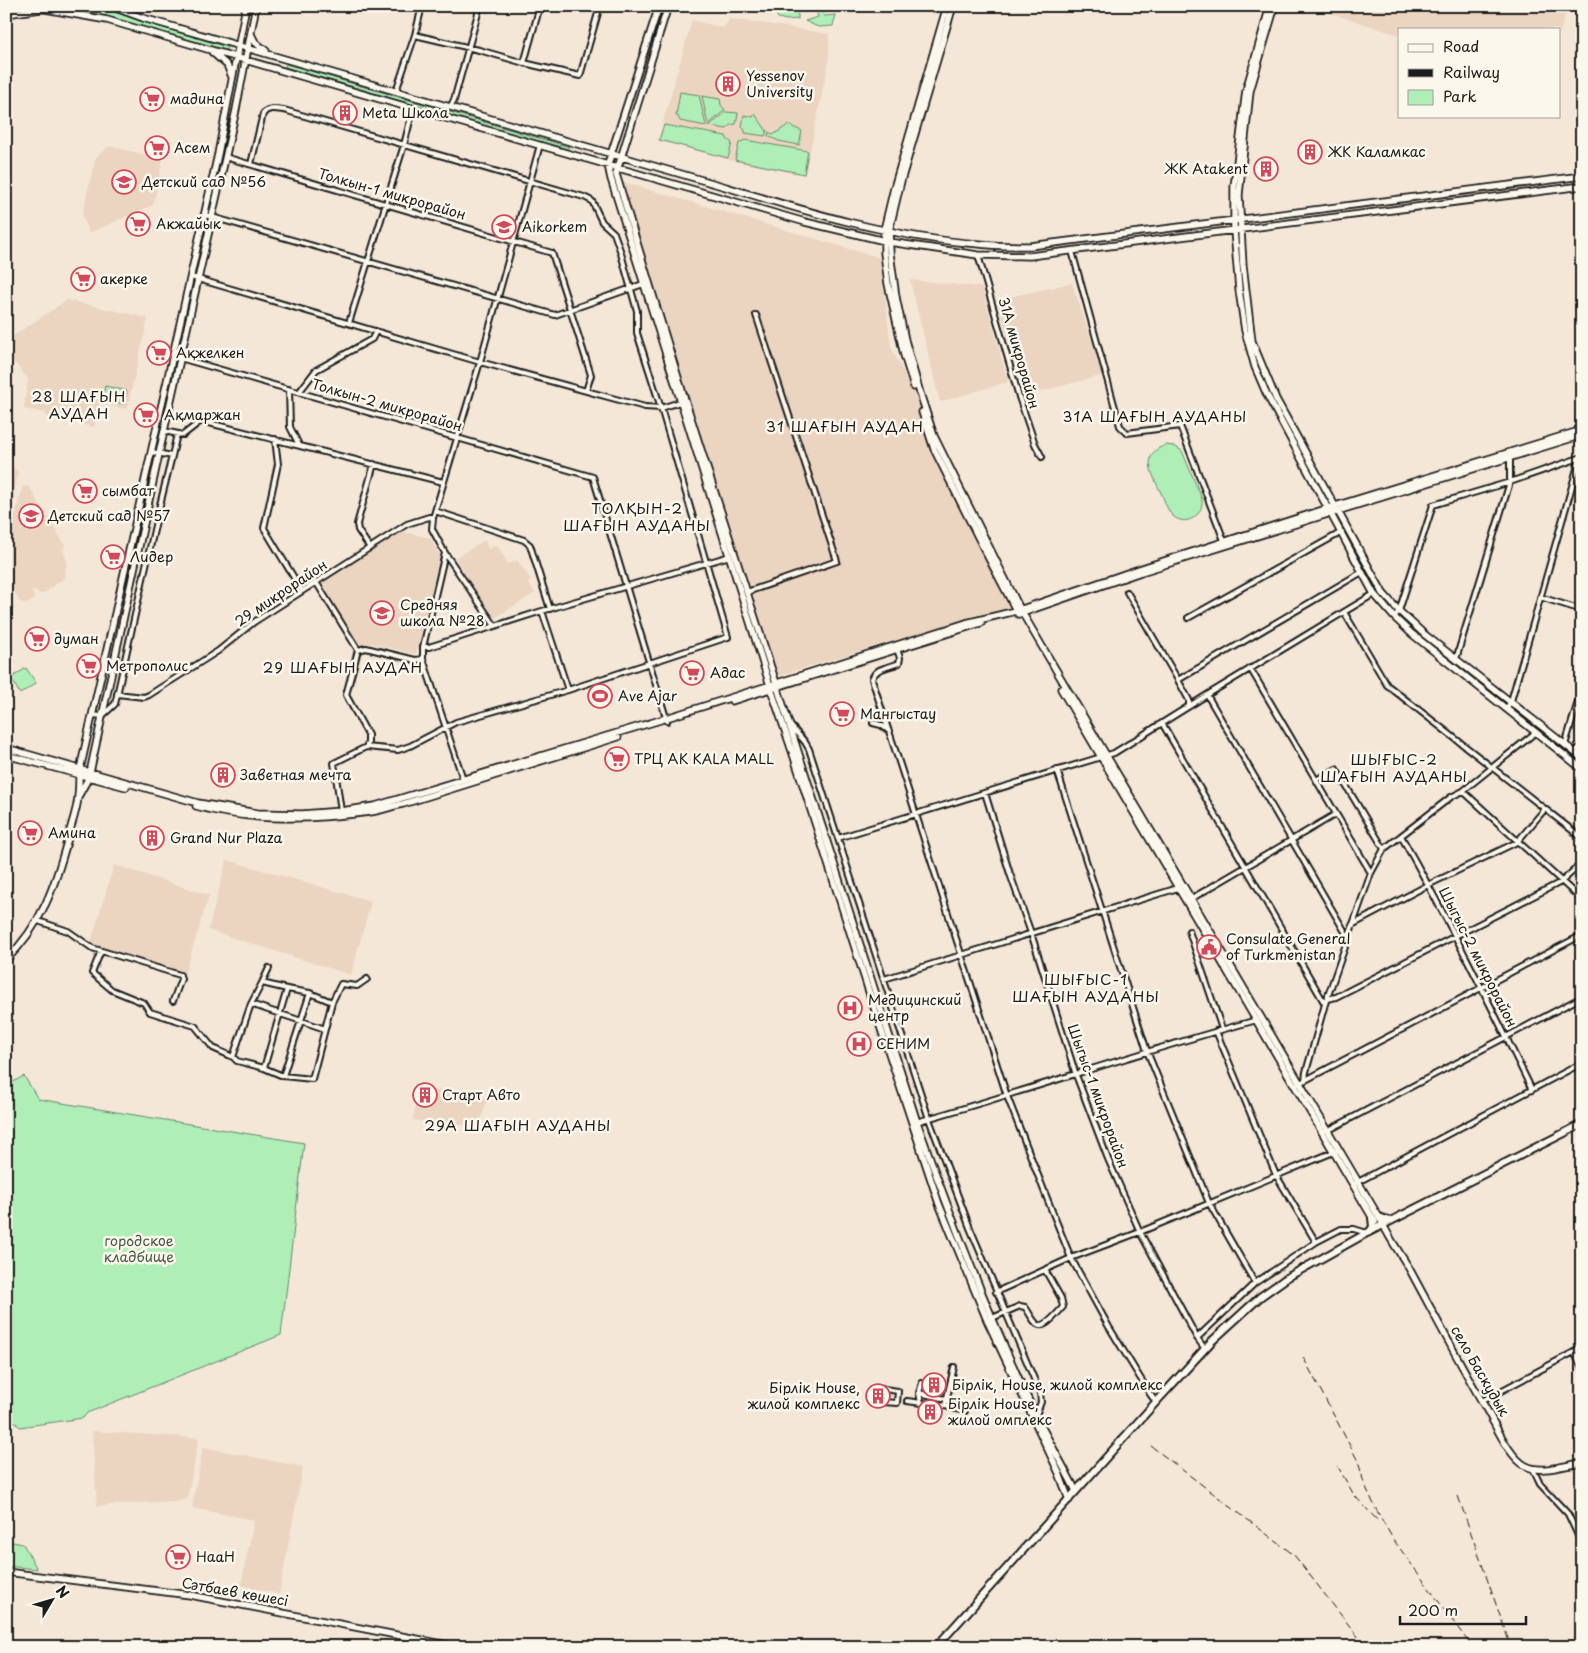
<svg xmlns="http://www.w3.org/2000/svg" width="1588" height="1653" viewBox="0 0 1588 1653" font-family="'Playpen Sans',sans-serif">
	<style>
		.built { fill: #ebd4c0 }
		.green { fill: #afefb7; stroke: #66866a }
		.lines { fill: none; stroke-linecap: round; stroke-linejoin: round }
		.street-casing { stroke: #1c1c1c; stroke-width: 8 }
		.secondary-casing { stroke: #1c1c1c; stroke-width: 9 }
		.primary-casing { stroke: #1c1c1c; stroke-width: 10 }
		.street { stroke: #fbf7ec; stroke-width: 4 }
		.secondary { stroke: #fbf7ec; stroke-width: 5.5 }
		.primary { stroke: #fbf7ec; stroke-width: 6 }
		.rail { stroke: #1c1c1c; stroke-width: 1; stroke-dasharray: 8 4; stroke-linecap: butt }
		.labels { text-anchor: middle; stroke-width: 5; stroke-linejoin: round; paint-order: stroke }
		.poi-label { font-size: 14px; fill: #1c1c1c; stroke: #fbf7ec; text-anchor: start }
		.street-label { font-size: 14px; fill: #1c1c1c; stroke: #fbf7ec }
		.park-label { font-size: 14px; fill: #485b4a; stroke: #fbf7ec }
		.neighbourhood-label { font-size: 15px; letter-spacing: 1px; fill: #1c1c1c; stroke: #fbf7ec }
	</style>
	<rect width="100%" height="100%" fill="#f4e7d8"/>
	<filter id="ink" filterUnits="userSpaceOnUse"><feTurbulence type="fractalNoise" baseFrequency=".02" numOctaves="2"/><feDisplacementMap in="SourceGraphic" scale="10" xChannelSelector="R" yChannelSelector="G"/><feConvolveMatrix kernelMatrix="1 2 1 2 8 2 1 2 1" color-interpolation-filters="sRGB"/></filter>
	<g filter="url(#ink)">
		<path class="built" d="M1308,6H1568L1559,36V29H1448L1443,27L1442,29H1399V35Z
			M729,19L761,23L829,34V59L805,175L733,161L658,140L692,20L724,28Z
			M109,146L163,159L153,205L89,233L82,215L96,157Z
			M620,181L880,258L891,347L1019,606L971,617L774,677Z
			M910,280L982,287L1008,382L940,402Z
			M1072,283L1103,375L1028,395L996,300Z
			M67,300L148,318L127,409L100,404L94,427L45,416L46,413L24,409L28,379L8,354L13,336Z
			M6,457L18,473L6,524Z
			M23,486L29,487L65,545L63,553L65,555L67,561L64,578L43,594L38,593L36,590L32,592L34,600L26,604L20,602L6,576V548Z
			M400,531L430,538L440,556L416,654L370,643L358,646L320,582Z
			M485,540L488,549L497,545L508,564L517,560L531,580L528,583L535,593L493,619L455,558Z
			M227,860L371,901L351,975L208,930Z
			M114,865L209,895L185,973L90,945Z
			M419,1088L487,1099L479,1127L413,1120Z
			M92,1431L199,1438L187,1500L97,1506Z
			M203,1447L303,1467L279,1594L241,1585L254,1520L192,1508Z"/>
		<path class="green" d="M101,6L157,26L227,47L226,50L109,17L57,7Z
			M772,6H792L798,15V19L787,20L778,18Z
			M815,6H822L824,16L836,15L833,26L818,27L805,21L818,17Z
			M286,64L569,147L566,149L534,140L291,69L285,67Z
			M680,92L699,95L706,126L680,121L678,116H676Z
			M702,96L720,99L721,105L725,110L708,125Z
			M726,112L738,113L736,124L730,125L727,129L709,126Z
			M755,114L767,131L765,136L745,133V130L742,127L744,115L753,117Z
			M664,125L726,136L727,139L732,143L728,158L659,140Z
			M788,125L802,131L799,145L779,141L768,136L769,132L773,135Z
			M745,140L808,151L804,174L735,160L739,143Z
			M105,386L127,391L124,404L102,399Z
			M1166,445L1174,446L1182,451L1202,499C1204,514 1188,527 1174,517C1167,511 1165,501 1161,493C1153,475 1139,454 1166,445Z
			M26,668L36,683L20,694L11,678Z
			M24,1076L38,1099L304,1143L281,1335L87,1413L83,1418L20,1427L6,1414V1086Z
			M13,1542L23,1544L37,1569L6,1566V1548Z"/>
		<g class="lines">
			<g class="street-casing">
				<path id="street" d="M415,35L479,50L524,63L540,6
					M524,63L580,76L600,6
					M396,91L415,35L422,6
					M450,107L454,100L480,6
					M225,157L552,253L591,375L586,391
					M251,164L263,114C268,107 276,109 284,110L584,197L592,201L602,222L614,233L620,250L637,311V333L661,408L728,637L568,690L456,722L410,746L398,750L366,747
					M205,215L555,315L646,283
					M1072,251L1120,426L1127,433L1180,426L1225,543
					M978,255L1019,397L1035,444L1042,457
					M191,277L480,362L645,407L661,408L680,402
					M349,323L404,145L413,109
					M173,356L593,477L667,721
					M289,389L290,427L299,445
					M300,391L316,370L372,339L376,331
					M164,431L183,435L201,421L443,482
					M275,439L278,464L264,528L302,591
					M172,456L177,434
					M435,511L524,540L530,545L550,609
					M370,548L358,530L357,524L374,464
					M445,553L495,626
					M316,582L358,650L346,695L368,735V743L366,747L334,763L341,811
					M747,592L837,561L756,315
					M1127,592L1178,680L1189,700V705
					M1540,597L1582,610
					M542,611L568,690
					M1344,612L1374,594
					M1394,617L1399,611L1433,505L1510,482L1582,457
					M1188,618L1342,532
					M423,647H429L542,611L730,556
					M358,650L366,648L415,660L423,659
					M1456,659L1510,482V456
					M1250,668L1371,873
					M1178,680L1362,572
					M117,694L144,697L149,695L218,651L254,622L407,524L429,517L433,518
					M1207,695L1344,612L1387,685L1582,838
					M1506,709L1511,701L1580,458
					M92,715L102,716L115,704L156,521L172,456L152,452
					M873,723L881,725L889,731L1007,1096L1052,1211L1071,1258L1109,1327L1150,1394L1156,1402
					M1162,723L1325,1004
					M790,725L805,742L809,749L929,1119L970,1228L1040,1393L1041,1402L1036,1415
					M888,729L872,679C876,667 888,668 899,663L900,658L897,649
					M1565,745L1582,688
					M1574,752L1582,746
					M1057,770L1147,1051L1209,1203L1255,1283
					M463,779L423,659V647L445,553L432,529L433,518L480,362L540,145
					M1316,780L1336,769L1384,849
					M1463,791L1582,900
					M985,793L1010,874L1031,933L1076,1075L1108,1159L1140,1232L1197,1338
					M1401,836C1448,919 1490,1004 1532,1090
					M838,838L1114,753L1207,695L1348,937
					M1189,900L1336,814
					M38,921L68,931L92,948L180,975L181,979L173,1001
					M1352,925L1428,885L1517,842L1545,809
					M1189,931L1222,1029
					M101,951L92,973L112,990L144,1003L150,1012L195,1026L213,1048L233,1057L237,1061L264,1068
					M269,968L262,983L287,989
					M884,979L1178,888
					M1327,999L1336,997L1561,882L1582,863
					M251,1004L262,983
					M325,1029L332,1002
					M1216,1031L1276,1175L1316,1242
					M233,1057L251,1004C276,1013 300,1020 325,1029L312,1079L283,1076L310,993L332,1002L341,984L357,986L367,979
					M283,1076L264,1068L287,989L310,993
					M1305,1080L1306,1072L1325,1004L1371,873L1384,849L1451,797L1463,791L1536,732
					M1298,1084L1582,935
					M916,1122C1030,1090 1142,1051 1257,1020
					M1327,1131L1582,997
					M1356,1183L1582,1063
					M996,1292L1071,1258L1140,1232L1336,1151
					M990,1319L1020,1306L1025,1307C1029,1312 1032,1320 1037,1324C1045,1330 1058,1312 1063,1307L1061,1298L1045,1270
					M1205,1349L1197,1338L1255,1283L1316,1242L1341,1229H1354L1367,1233
					M1574,1352L1582,1367
					M954,1367L945,1406L965,1411
					M884,1389L898,1391L897,1403L884,1402Z
					M919,1393L946,1399
					M907,1401L945,1406
					M1482,1401L1574,1352L1582,1345
					M921,1403L919,1393L922,1383
					M1533,1469L1540,1484L1568,1514L1582,1544"/>
			</g>
			<g class="secondary-casing">
				<path id="secondary" d="M110,6L143,18L726,187C808,212 893,238 980,244C996,246 1013,246 1030,246L1582,176
					M659,6L611,154L608,165L611,179L771,689L794,757L878,1020L939,1204L987,1320L1059,1473L1069,1500
					M668,6L616,174L680,384L917,1122C952,1221 990,1319 1035,1414C1048,1440 1063,1465 1076,1491
					M953,6L901,181L889,231L890,253L896,297L905,340L920,393L934,436L1020,609L1383,1224C1390,1240 1401,1254 1410,1270C1435,1316 1459,1362 1485,1407C1495,1423 1509,1458 1526,1466C1541,1474 1565,1465 1582,1463
					M1270,6L1246,90L1234,187V231L1239,290L1245,331L1255,367L1267,395L1362,572L1374,594L1394,617L1412,634L1582,769
					M1275,6L1250,91L1239,195L1243,265L1252,341L1276,399L1383,593L1399,611L1424,634L1582,758
					M45,9L107,20L805,222L889,242L978,255L1030,256L1582,186
					M6,14L48,8
					M251,34L255,42L266,51
					M212,52L227,65L232,77
					M914,387L904,355L888,284L884,253V230L894,188L947,6
					M922,412L934,449L985,551L1018,614
					M1019,614L1141,572L1582,435
					M1061,689L1375,1222
					M732,701L981,623
					M6,748L198,803L257,813L302,814L341,811L375,806L657,721L966,623L1016,611L1139,569L1335,506L1582,430
					M6,755L126,787
					M79,795L89,777L164,431L236,110L256,6
					M196,806C253,822 312,820 370,812C381,811 392,806 403,804L618,737
					M6,960C42,925 55,886 68,838C71,825 77,811 78,797C79,789 79,781 79,774L218,154L246,6
					M6,1572L190,1595L458,1647"/>
			</g>
			<g class="primary-casing">
				<path id="primary" d="M1379,1217L1390,1221
					M1370,1231L1373,1227L1372,1218
					M936,1647L1156,1402L1212,1341L1260,1297L1288,1277L1367,1233L1582,1124"/>
			</g>
			<use href="#street" class="street"/>
			<use href="#secondary" class="secondary"/>
			<use href="#primary" class="primary"/>
			<path class="rail" d="M1303,1357L1358,1461L1364,1483L1377,1511L1393,1539L1472,1647
				M1151,1446L1294,1555L1366,1647
				M1337,1465L1354,1495L1378,1521
				M1458,1496L1511,1647"/>
		</g>
	</g>
	<defs>
		<g id="building-ring" transform="scale(1.25)"><circle r="9.5" fill="#fbf7ec" stroke="#d1495b" stroke-width="1.5"/><path d="M-4-6H4V6H1V3H-1V6H-4ZM-2.5-4.3h1.7v1.8h-1.7ZM.8-4.3h1.7v1.8H.8ZM-2.5-1h1.7V.8h-1.7ZM.8-1h1.7V.8H.8Z" fill="#d1495b"/></g>
		<g id="supermarket-ring" transform="scale(1.25)"><circle r="9.5" fill="#fbf7ec" stroke="#d1495b" stroke-width="1.5"/><path d="M-6-5.5h2.5l.6 2H6L4.5 2H-2.5L-4.4-4H-6ZM-1.5 3.2a1.3 1.3 0 1 0 .1 0ZM3 3.2a1.3 1.3 0 1 0 .1 0Z" fill="#d1495b"/></g>
		<g id="school-ring" transform="scale(1.25)"><circle r="9.5" fill="#fbf7ec" stroke="#d1495b" stroke-width="1.5"/><path d="M0-5L7-2L0 1L-7-2ZM-4 1L0 2.5L4 1V4Q0 6-4 4Z" fill="#d1495b"/></g>
		<g id="stadium-ring" transform="scale(1.25)"><circle r="9.5" fill="#fbf7ec" stroke="#d1495b" stroke-width="1.5"/><path d="M0-5a6.5 5 0 1 0 0 10a6.5 5 0 1 0 0-10ZM-3.5-1.8h7v3.6h-7Z" fill="#d1495b"/></g>
		<g id="civic-ring" transform="scale(1.25)"><circle r="9.5" fill="#fbf7ec" stroke="#d1495b" stroke-width="1.5"/><path d="M-.6-6.5H3V-4.5H.6V-3L4-1V1h2V6H-6V1h2V-1L-.6-3ZM-1.2 2.5V6h2.4V2.5Z" fill="#d1495b"/></g>
		<g id="hospital-ring" transform="scale(1.25)"><circle r="9.5" fill="#fbf7ec" stroke="#d1495b" stroke-width="1.5"/><path d="M-5-5h3v3.5h4V-5h3V5h-3V1.5h-4V5h-3Z" fill="#d1495b"/></g>
	</defs>
	<g fill-rule="evenodd">
		<use href="#building-ring" x="728" y="84"/>
		<use href="#supermarket-ring" x="152" y="99"/>
		<use href="#building-ring" x="345" y="113"/>
		<use href="#supermarket-ring" x="157" y="148"/>
		<use href="#building-ring" x="1310" y="152"/>
		<use href="#building-ring" x="1266" y="169"/>
		<use href="#school-ring" x="124" y="182"/>
		<use href="#supermarket-ring" x="138" y="224"/>
		<use href="#school-ring" x="504" y="227"/>
		<use href="#supermarket-ring" x="83" y="279"/>
		<use href="#supermarket-ring" x="159" y="353"/>
		<use href="#supermarket-ring" x="146" y="415"/>
		<use href="#supermarket-ring" x="85" y="491"/>
		<use href="#school-ring" x="31" y="516"/>
		<use href="#supermarket-ring" x="113" y="557"/>
		<use href="#school-ring" x="382" y="613"/>
		<use href="#supermarket-ring" x="37" y="639"/>
		<use href="#supermarket-ring" x="89" y="666"/>
		<use href="#supermarket-ring" x="692" y="673"/>
		<use href="#stadium-ring" x="600" y="696"/>
		<use href="#supermarket-ring" x="842" y="714"/>
		<use href="#supermarket-ring" x="617" y="759"/>
		<use href="#building-ring" x="223" y="775"/>
		<use href="#supermarket-ring" x="30" y="833"/>
		<use href="#building-ring" x="152" y="838"/>
		<use href="#civic-ring" x="1209" y="947"/>
		<use href="#hospital-ring" x="850" y="1008"/>
		<use href="#hospital-ring" x="859" y="1044"/>
		<use href="#building-ring" x="425" y="1095"/>
		<use href="#building-ring" x="934" y="1385"/>
		<use href="#building-ring" x="878" y="1396"/>
		<use href="#building-ring" x="930" y="1412"/>
		<use href="#supermarket-ring" x="178" y="1557"/>
	</g>
	<g class="labels">
		<g class="poi-label">
			<text x="746" y="81">Yessenov<tspan x="746" dy="16">University</tspan></text>
			<text x="170" y="104">мадина</text>
			<text x="362" y="118">Meta Школа</text>
			<text x="174" y="153">Асем</text>
			<text x="1328" y="157">ЖК Каламкас</text>
			<text x="1248" y="174" text-anchor="end">ЖК Atakent</text>
			<text x="142" y="187">Детский сад №56</text>
			<text x="156" y="229">Акжайык</text>
			<text x="522" y="232">Aikorkem</text>
			<text x="100" y="284">акерке</text>
			<text x="176" y="358">Ақжелкен</text>
			<text x="164" y="420">Ақмаржан</text>
			<text x="102" y="496">сымбат</text>
			<text x="48" y="521">Детский сад №57</text>
			<text x="130" y="562">Лидер</text>
			<text x="400" y="610">Средняя<tspan x="400" dy="16">школа №28</tspan></text>
			<text x="54" y="644">думан</text>
			<text x="106" y="671">Метрополис</text>
			<text x="710" y="678">Адас</text>
			<text x="618" y="701">Ave Ajar</text>
			<text x="860" y="719">Мангыстау</text>
			<text x="634" y="764">ТРЦ AK KALA MALL</text>
			<text x="240" y="780">Заветная мечта</text>
			<text x="48" y="838">Амина</text>
			<text x="170" y="843">Grand Nur Plaza</text>
			<text x="1226" y="944">Consulate General<tspan x="1226" dy="16">of Turkmenistan</tspan></text>
			<text x="868" y="1005">Медицинский<tspan x="868" dy="16">центр</tspan></text>
			<text x="876" y="1049">СЕНИМ</text>
			<text x="442" y="1100">Старт Авто</text>
			<text x="952" y="1390">Бірлік, House, жилой комплекс</text>
			<text x="860" y="1393" text-anchor="end">Бірлік House,<tspan x="860" dy="16">жилой комплекс</tspan></text>
			<text x="948" y="1409">Бірлік House,<tspan x="948" dy="16">жилой омплекс</tspan></text>
			<text x="196" y="1562">НааН</text>
		</g>
		<g class="street-label">
			<text transform="translate(392 194) rotate(16)" y="5">Толкын-1 микрорайон</text>
			<text transform="translate(1019 353) rotate(74)" y="5">31А микрорайон</text>
			<text transform="translate(387 405) rotate(16)" y="5">Толкын-2 микрорайон</text>
			<text transform="translate(281 593) rotate(-34)" y="5">29 микрорайон</text>
			<text transform="translate(1478 957) rotate(63)" y="5">Шыгыс-2 микрорайон</text>
			<text transform="translate(1098 1096) rotate(70)" y="5">Шыгыс-1 микрорайон</text>
			<text transform="translate(1480 1371) rotate(60)" y="5">село Баскудык</text>
			<text transform="translate(235 1592) rotate(10)" y="5">Сәтбаев көшесі</text>
		</g>
		<g class="park-label">
			<text x="139" y="1246">городское<tspan x="139" dy="16">кладбище</tspan></text>
		</g>
		<g class="neighbourhood-label">
			<text x="79" y="402">28 ШАҒЫН<tspan x="79" dy="17">АУДАН</tspan></text>
			<text x="1155" y="422">31А ШАҒЫН АУДАНЫ</text>
			<text x="845" y="432">31 ШАҒЫН АУДАН</text>
			<text x="637" y="514">ТОЛҚЫН-2<tspan x="637" dy="17">ШАҒЫН АУДАНЫ</tspan></text>
			<text x="343" y="673">29 ШАҒЫН АУДАН</text>
			<text x="1394" y="765">ШЫҒЫС-2<tspan x="1394" dy="17">ШАҒЫН АУДАНЫ</tspan></text>
			<text x="1086" y="985">ШЫҒЫС-1<tspan x="1086" dy="17">ШАҒЫН АУДАНЫ</tspan></text>
			<text x="518" y="1131">29А ШАҒЫН АУДАНЫ</text>
		</g>
	</g>
	<rect width="1588" height="1653" fill="none" stroke="#fbf7ec" stroke-width="25"/>
	<rect x="12" y="12" width="1563" height="1628" fill="none" stroke="#1c1c1c" stroke-width="2" filter="url(#ink)"/>
	<rect x="1398" y="28" width="162" height="90" fill="#fbf7ec" stroke="#a29f99"/>
	<rect x="1408" y="44" width="25" height="8" fill="#fbf7ec" stroke="#a29f99"/>
	<text x="1443" y="52" font-size="15" fill="#1c1c1c">Road</text>
	<rect x="1408" y="69" width="25" height="8" fill="#1c1c1c" stroke="#a29f99"/>
	<text x="1443" y="78" font-size="15" fill="#1c1c1c">Railway</text>
	<rect x="1408" y="90" width="25" height="15" fill="#afefb7" stroke="#a29f99"/>
	<text x="1443" y="102" font-size="15" fill="#1c1c1c">Park</text>
	<g transform="translate(52 1600) rotate(52)" stroke="#fbf7ec" stroke-width="4" paint-order="stroke">
	<path d="M0-4L9 19L0 12L-9 19Z" fill="#1c1c1c"/>
	<text y="-8" font-size="14" font-weight="bold" text-anchor="middle" fill="#1c1c1c">N</text>
	</g>
	<path d="M1400 1616v8h126v-8" fill="none" stroke="#1c1c1c" stroke-width="2.5"/>
	<text x="1408" y="1616" font-size="15" fill="#1c1c1c" stroke="#fbf7ec" stroke-width="4" paint-order="stroke">200 m</text>
</svg>
